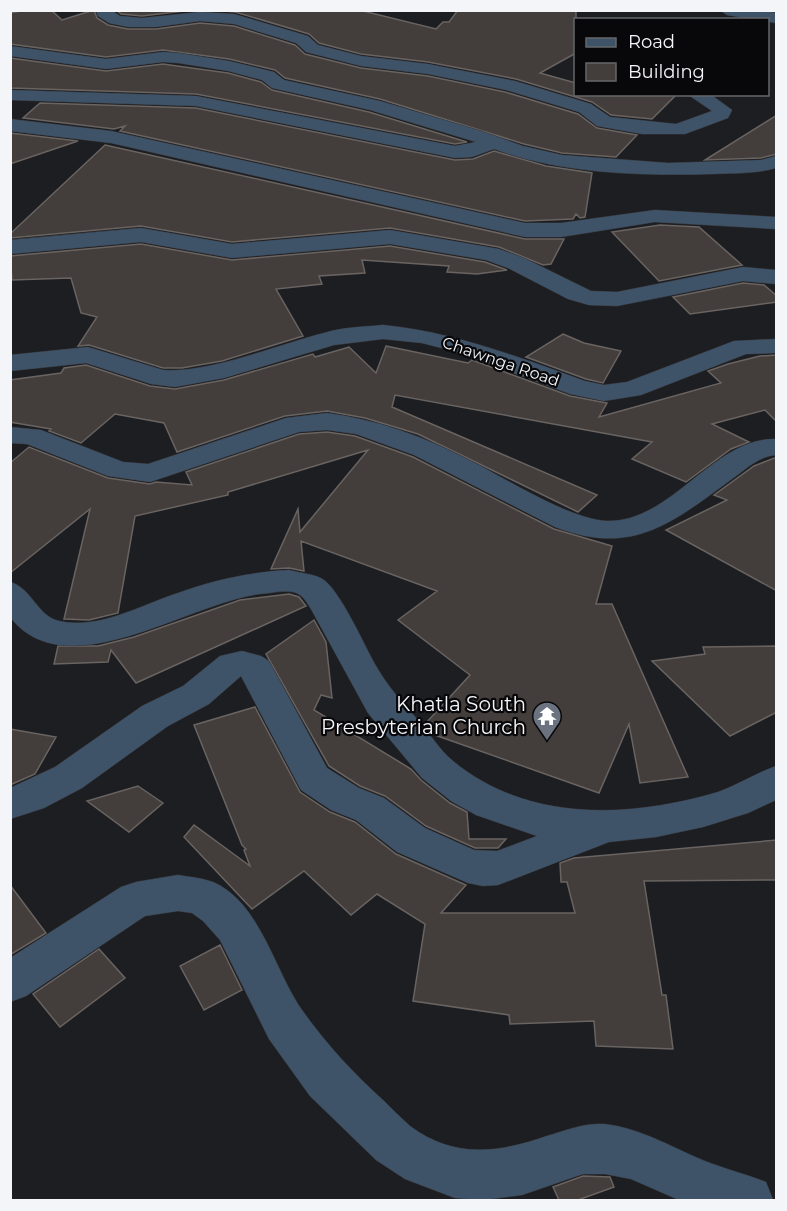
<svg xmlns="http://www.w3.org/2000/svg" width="787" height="1211" viewBox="0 0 787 1211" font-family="Montserrat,sans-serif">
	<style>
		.building { fill: #433e3b; stroke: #696461; stroke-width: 1.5 }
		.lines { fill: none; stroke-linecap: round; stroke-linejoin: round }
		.minor-casing { stroke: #37383c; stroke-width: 1 }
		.minor { fill: #3f5368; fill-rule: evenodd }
		.labels { text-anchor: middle; stroke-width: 4.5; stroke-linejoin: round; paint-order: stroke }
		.far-street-label { font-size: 16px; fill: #f4f5f8; stroke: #08080a }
		.poi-label { font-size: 20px; fill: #f4f5f8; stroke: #08080a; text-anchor: end }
	</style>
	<rect width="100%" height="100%" fill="#1d1e22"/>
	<path class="building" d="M26,10H51L62,20L94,10L97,18L108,25L128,29H156L200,23L234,26L295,45L305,54L361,68L428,76L505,92L578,114L597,128L637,135L616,157L562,153L524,144L380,99L285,78L275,70L229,59L163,50L106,57L10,44V13Z
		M116,10H193L142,16L121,14Z
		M213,10H359L436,29L443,22H449L458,10H576V53L540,73L576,83V94H677L652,119L611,115L592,102L516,79L428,62L361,54L319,43L309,34L235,12Z
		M10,58L106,71L163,64L228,73L261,82L272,90L369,112L467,142L455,144L196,94L10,88Z
		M40,103L196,108L455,160L473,159L494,151L546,166L592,173L585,217L580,218L576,214L573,219L525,221L120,131L125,126L114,129L23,118Z
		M777,115V154L761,158L705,160Z
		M10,133L78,141L10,164Z
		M105,145L525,239H564L551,264L543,265L499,247L390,228L232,242L141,226L10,238V234Z
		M660,225L699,227L742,265L659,281L612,232Z
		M141,244L232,260L390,246L485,262L507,270L477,274L447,272L449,266L362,260L365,273L319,276L322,284L276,289L303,336L222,361L182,368H163L89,345L78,346L97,317L81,313L71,278L12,280L10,256Z
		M743,283L764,285L777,296V302L690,314L673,297Z
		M563,334L584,343L621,351L603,383L586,379L526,357Z
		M386,346L468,363L472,360L570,396L607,403L599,417L721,383L708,371L728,364L760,356L777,355V422L765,410L712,424L749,442L731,449L686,482L632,459L652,442L395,395L392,407L597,495L578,512L418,434L365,418L327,411L285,416L177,452L164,423L115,414L81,443L49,431L51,429L10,422V380L61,373L64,368L86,365L150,386L175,389L224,380L313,354L315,357L349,347L376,373Z
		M327,432L355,436L413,457L554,529L612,546L596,604H612L688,777L640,783L629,724L599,793L432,734L425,724L470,675L398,620L437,591L301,541L304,571L289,568L271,569L298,509L300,532L368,450L228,492V495L135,516L118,613L89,620L64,619L90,509L10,573V463L29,447L108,478L150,484L156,482L192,485L186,472L299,434Z
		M777,457V591L666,530L727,500L714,495L754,466Z
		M289,594L299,597L306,606L136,683L111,650L108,662L54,664L58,646H98L134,637L240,600Z
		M314,620L326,642L332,698L321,695L314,710L411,769L421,780L450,803L467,812L469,839H506L498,848H475L426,826L385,796L360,786L329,766L266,654Z
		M777,646V712L730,736L652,661L705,654L703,647Z
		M255,707L300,792L330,812L355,822L396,854L466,885L441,913H575L567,882H561L560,863L574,858L777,840V880L644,881L662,995H666L673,1049L596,1046L594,1021L510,1024L509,1015L413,1001L425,924L377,894L351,915L304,871L252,909L184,837L194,825L250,866L244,850L246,849L242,845L194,725Z
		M10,729L56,737L35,774L10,785Z
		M138,786L163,803L129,832L87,801Z
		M10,885L46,933L10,955Z
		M220,945L242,990L204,1010L180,966Z
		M99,949L125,978L60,1027L33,994Z
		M583,1176L610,1177L614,1187L578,1200H559L553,1187Z"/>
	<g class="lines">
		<g class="minor-casing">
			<path id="minor" d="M96,10H111L120,16L142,18L200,12L234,14L308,36L318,45L361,56L428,64L515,81L591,104L610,117L676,124L712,111L687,94H710L732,110L728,118L685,134H642L597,126L579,112L506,90L428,74L361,66L306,52L296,43L234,24L200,21L156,27H128L109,23L98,16Z
				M720,10H758L776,13V23L727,15Z
				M10,46L106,59L163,52L178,53L229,61L274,72L284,80L380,101L481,131L523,146L562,155L668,163L761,160L776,156V168C756,174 734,173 712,174C641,176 561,174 494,149L472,157L455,158L196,106L10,100V90L196,96L455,146L476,142L370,110L272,88L262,80L228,71L178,63L163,62L106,69L10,56Z
				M10,119L111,131L525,223H561L655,210L776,217V229L655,222L561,237H525L111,143L10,131Z
				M141,228L232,244L390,230L499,249L524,258L591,291L617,292L743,267L776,270V284L743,281L617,306L589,305L568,299L508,268L486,260L390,244L232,258L141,242L10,254V240Z
				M383,325C454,332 518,357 585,381L604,385L627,382L734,341L776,339V353L746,354L641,395L604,401L570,394L457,352L422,343L383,339L334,345L224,378L175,387L151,384L86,363L10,371V355L88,347L163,370C211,373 276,345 324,333C343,327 363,327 383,325Z
				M327,413C378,420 423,436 469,460C505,478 568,519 607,521C671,523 714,437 776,439V455C759,456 746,469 732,479C672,523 632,557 555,527L414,455L356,434L327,430L299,432L150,482L108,476L27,444L10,443V427L41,430L123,462L148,464L286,418Z
				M289,570C299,573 316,574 324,580C342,594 364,645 376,666C388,687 402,702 418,720C430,733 439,750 453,761C528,823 630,818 718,792C738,785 756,773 776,766V800L748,813L703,827L656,837L609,842L498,885L483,886L468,883L397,852L356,820L331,810L301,790L241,676L209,704L168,726L82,788L44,808L10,819V788L55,767L142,706L183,686L220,656L242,651L261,656L269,661L327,768L359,788L384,798L425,828L474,850L497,851L537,836L476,815L451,801L422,778L368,713L311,609C308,605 305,598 300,595C292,589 278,592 269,593C195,597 68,692 10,617V582C32,588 37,616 59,621C99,630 141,605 178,593C214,580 251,572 289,570Z
				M178,875C190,877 202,878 213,882C260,902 275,972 302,1010C326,1044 353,1073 384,1101C392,1109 401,1118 410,1126C454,1159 498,1153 547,1136C567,1130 584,1123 604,1124C642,1128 676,1150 710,1163C729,1170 748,1175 766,1182L773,1200H679L631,1179L605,1174H583L522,1195L484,1200L455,1198L405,1179L376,1160L310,1096L269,1039L220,940L203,921L192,913L178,911L145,916L26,996L10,1002V958L121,887L136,882Z"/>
		</g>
		<use href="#minor" class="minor"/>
	</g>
	<defs>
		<g id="temple-pin" transform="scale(1.5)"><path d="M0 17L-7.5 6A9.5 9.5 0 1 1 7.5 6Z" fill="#6b7280" stroke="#08080a"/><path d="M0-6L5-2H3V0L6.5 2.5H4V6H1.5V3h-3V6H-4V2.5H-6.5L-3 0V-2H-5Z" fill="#fff"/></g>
	</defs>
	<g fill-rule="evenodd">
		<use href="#temple-pin" x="547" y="716"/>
	</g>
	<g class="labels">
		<g class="far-street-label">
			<text transform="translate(501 361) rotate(19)" y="6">Chawnga Road</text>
		</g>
		<g class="poi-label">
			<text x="526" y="711">Khatla South<tspan x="526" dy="23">Presbyterian Church</tspan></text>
		</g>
	</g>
	<rect width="787" height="1211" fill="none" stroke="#f4f5f8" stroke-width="24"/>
	<rect x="574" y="18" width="195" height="78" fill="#08080a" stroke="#666769" stroke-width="1.5"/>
	<rect x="586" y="38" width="30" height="9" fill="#3f5368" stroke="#666769" stroke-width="1.5"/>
	<text x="628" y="48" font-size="18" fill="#f4f5f8">Road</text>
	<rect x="586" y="63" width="30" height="18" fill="#433e3b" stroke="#666769" stroke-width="1.5"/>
	<text x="628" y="78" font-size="18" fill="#f4f5f8">Building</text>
</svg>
